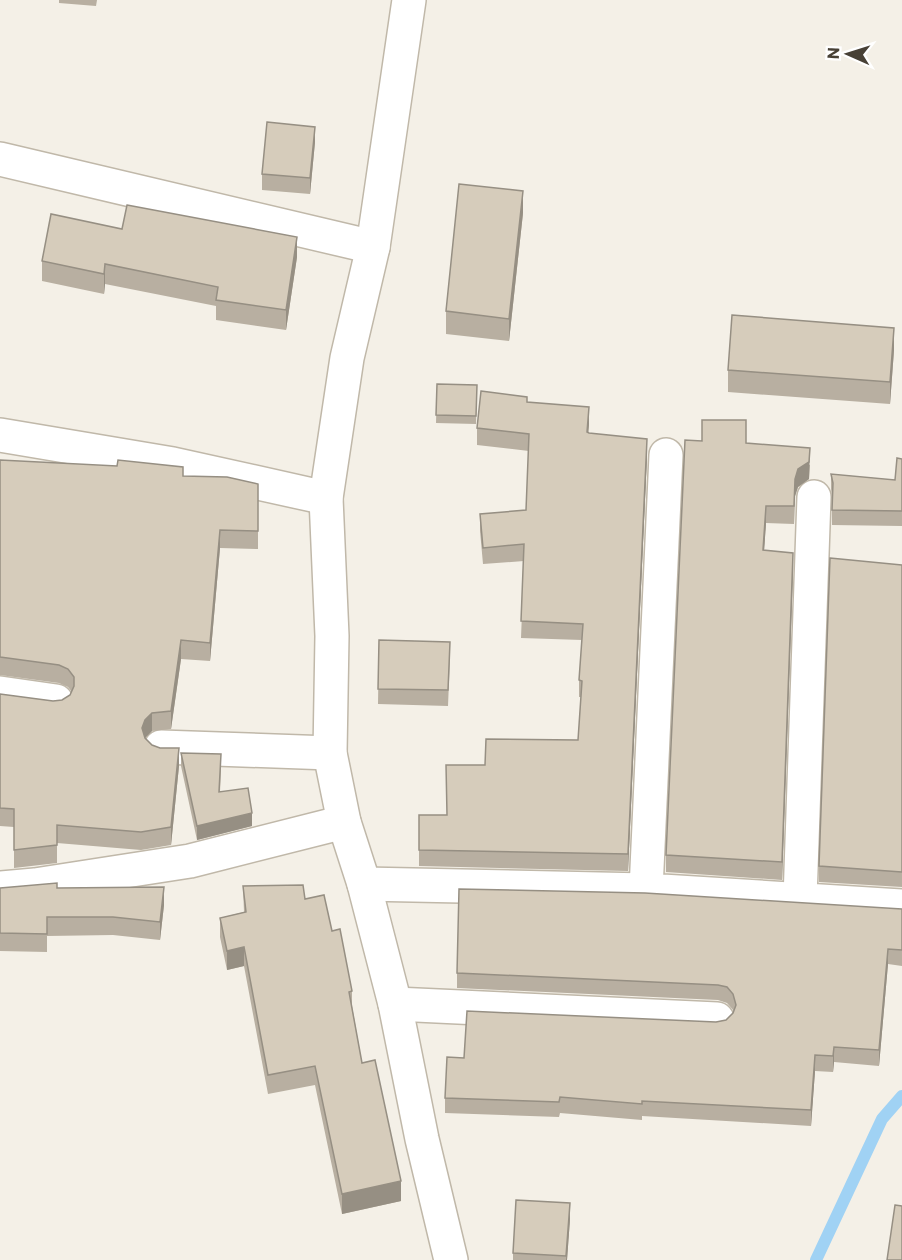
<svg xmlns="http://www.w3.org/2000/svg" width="902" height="1260" viewBox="0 0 902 1260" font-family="Commissioner,sans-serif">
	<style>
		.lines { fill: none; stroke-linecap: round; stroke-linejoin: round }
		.stream { stroke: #a0d2f4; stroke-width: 12 }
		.minor-casing { stroke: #c0b8a9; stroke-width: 36 }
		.tertiary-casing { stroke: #c0b8a9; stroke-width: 36 }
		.minor { stroke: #fff; stroke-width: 33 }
		.tertiary { stroke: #fff; stroke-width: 33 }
		.wall { fill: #b8afa1 }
		.shaded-wall { fill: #968f83 }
		.building { fill: #d6ccbb; stroke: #968f83; stroke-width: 1.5 }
	</style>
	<rect width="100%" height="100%" fill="#f4f0e7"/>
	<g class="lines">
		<path class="stream" d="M816,1260L882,1119L902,1096"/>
		<g class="minor-casing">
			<path id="minor" d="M0,159L373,247
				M0,435L173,464L326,498
				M0,693L56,701
				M161,747L330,753
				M364,884L646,890L902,906
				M0,888L35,885L190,861L344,822
				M646,890L666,455
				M800,899L814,497
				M395,1004L717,1019"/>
		</g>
		<g class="tertiary-casing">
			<path id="tertiary" d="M409,0L373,247L347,358L326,498L332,636L330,753L344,822L364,884L395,1004L422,1139L451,1260"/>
		</g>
		<use href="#minor" class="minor"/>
		<use href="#tertiary" class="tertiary"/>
	</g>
	<path class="wall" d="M59,0H97L96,6L59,3Z
		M315,142L310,194L262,190V174Z
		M523,213L509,341L446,334V311Z
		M122,229L297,257L286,330L216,320V306L105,284L104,294L42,281V261Z
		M894,350L890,404L728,392V370Z
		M437,384L477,385L476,424L436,423Z
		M527,402L589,424L588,433L647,456L628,871L419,866V815H447L485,765L578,740L581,697H579V680L582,640L521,638L524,561L483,564L480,531V514L526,510L529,451L477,445V428Z
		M0,436V460L258,484V549L220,548L210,661L181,659L171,729L152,731L145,738L152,745L179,766L171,845L141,850L57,843V863L14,868V827L0,826V694L53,701L62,700L70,695L72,692L68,687L59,683L0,675Z
		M746,443L810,465L809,479L798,487L795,496L794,524L766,523L764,550L793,570L782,880L666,872V855Z
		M902,459V526L832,525V496L831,489V474L895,480Z
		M902,565V887L819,882V866Z
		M379,640L450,657L448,706L378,704Z
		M181,753L221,768L220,792L252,826L197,840L181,766Z
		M243,886L305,899L332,931L352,991V1006L362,1063L401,1201L342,1214L315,1085L268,1094L244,966L227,970L220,937V918L244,912Z
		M0,888H57L164,905L160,940L113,935L47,936V952L0,951Z
		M902,909V966L888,964L879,1066L834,1062L833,1072L815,1071L811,1126L642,1116V1120L560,1113L559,1117L445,1113V1098L464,1058L716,1022L726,1020L733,1013L734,1011L727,1003L718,1000L457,988V973Z
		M570,1219L567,1260H513V1253Z"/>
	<path class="shaded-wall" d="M315,127V142L310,194V178Z
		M523,191V213L509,341V319Z
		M297,237V257L286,330V310Z
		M105,264V284L104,294V274Z
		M894,328V350L890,404V382Z
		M589,407V424L587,449V432Z
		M647,439V456L628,871V854Z
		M810,448L809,479L798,487L795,496L794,524L795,479L798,469Z
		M766,506V523L763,567V550Z
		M220,530V548L210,661V643Z
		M793,553V570L782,880V862Z
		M181,640V659L171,729V711Z
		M152,713V731L145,738L142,728L145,720Z
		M179,748V766L171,845V827Z
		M252,813V826L197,840V826Z
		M164,887V905L160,940V922Z
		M244,947V966L227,970V951Z
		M888,949V964L879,1066V1050Z
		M834,1047V1062L833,1072V1056Z
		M815,1055V1071L811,1126V1110Z
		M401,1181V1201L342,1214V1194Z
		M570,1203V1219L567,1260H566Z"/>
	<path class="building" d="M267,122L315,127L310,178L262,174Z
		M459,184L523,191L509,319L446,311Z
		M127,205L297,237L286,310L216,300L218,287L105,264L104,274L42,261L51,214L122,229Z
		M732,315L894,328L890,382L728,370Z
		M437,384L477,385L476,416L436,415Z
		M481,391L527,397V402L589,407L587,432L589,433L647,439L628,854L419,850V815H447L446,765H485L486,739L578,740L582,681L579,680L583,624L521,621L524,544L483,548L480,514L526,510L529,434L477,428Z
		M702,420H746V443L810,448L809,462L798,469L795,479L794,506H766L763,550L793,553L782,862L666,855L685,440L702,441Z
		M897,458L902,459V511L832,510L833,483L831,474L895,480Z
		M0,460L117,466L118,460L183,467V476L227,477L258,484V531L220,530L210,643L181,640L171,711L152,713L145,720L142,728L145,738L152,745L160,748H179L171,827L141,832L57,825V845L14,850V809L0,808V694L53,701L62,700L70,695L74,686V677L68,669L59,665L0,657Z
		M830,558L902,565V872L819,866Z
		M379,640L450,642L448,690L378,689Z
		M181,753L221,754L219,792L248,788L252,813L197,826Z
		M57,883V888L164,887L160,922L113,917H47V934L0,933V888Z
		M303,885L305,899L324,895L332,931L340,929L352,991L349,992L362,1063L375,1060L401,1181L342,1194L315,1066L268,1075L244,947L227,951L220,918L246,912L243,886Z
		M459,889L645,893L902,909V950L888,949L879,1050L834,1047L833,1056L815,1055L811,1110L642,1101V1104L560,1097L559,1102L445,1098L447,1057L464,1058L467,1011L716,1022L726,1020L733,1013L736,1005L733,994L727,987L718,985L457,973Z
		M516,1200L570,1203L566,1256L513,1253Z
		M895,1205L902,1206V1260H887Z"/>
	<g transform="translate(848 54) rotate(273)" stroke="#ffffff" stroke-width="4.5" paint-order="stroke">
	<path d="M0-4.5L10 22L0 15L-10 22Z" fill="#474035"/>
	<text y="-9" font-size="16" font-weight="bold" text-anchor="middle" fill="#474035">N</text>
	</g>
</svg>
